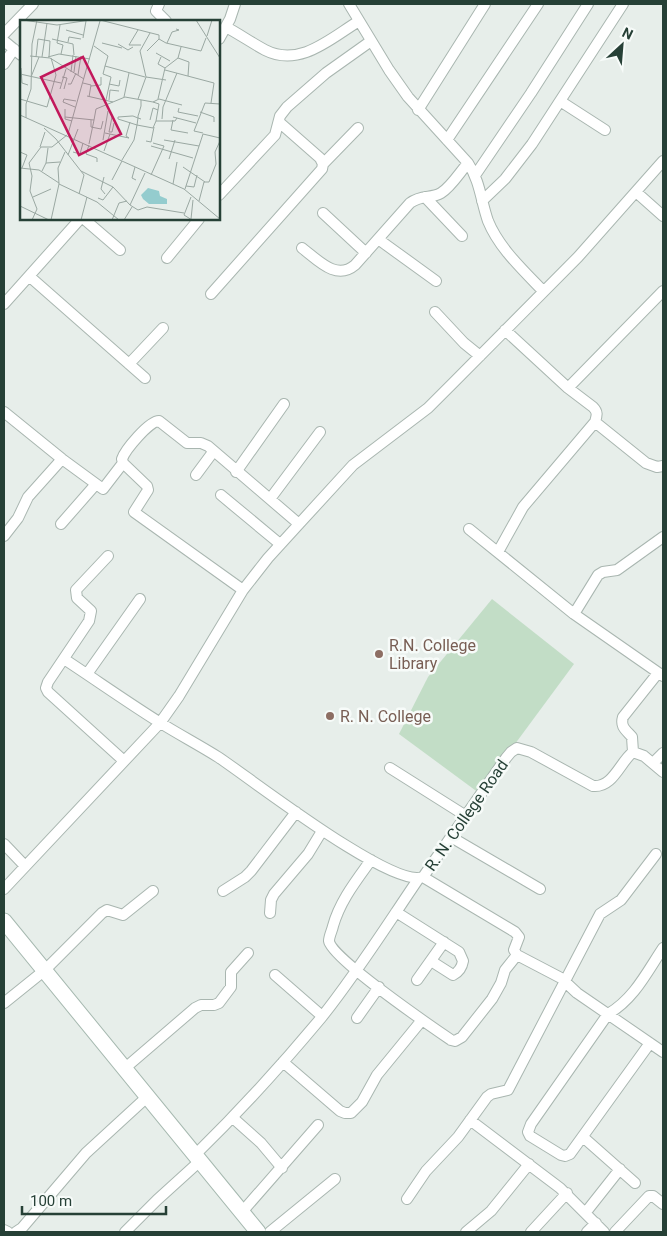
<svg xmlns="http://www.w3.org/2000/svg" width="667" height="1236" viewBox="0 0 667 1236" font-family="Roboto,sans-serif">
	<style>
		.green { fill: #c2ddc6 }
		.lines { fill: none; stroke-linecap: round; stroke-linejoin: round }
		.street-casing { stroke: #a9b6b0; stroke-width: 12 }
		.secondary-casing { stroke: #a6b9b0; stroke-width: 17 }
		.street { stroke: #fff; stroke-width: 10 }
		.secondary { stroke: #fff; stroke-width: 15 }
		.education-dot { fill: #8d6e63; stroke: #f7fbf9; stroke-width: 2 }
		.labels { text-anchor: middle; stroke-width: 5; stroke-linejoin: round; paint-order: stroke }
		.education-label { font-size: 16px; fill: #785e54; stroke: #f7fbf9; text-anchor: start }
		.street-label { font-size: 16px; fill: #264036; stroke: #f7fbf9 }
		.inset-road { fill: none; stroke: #9aa8a2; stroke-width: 1 }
		.view { fill: #c2185b; fill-opacity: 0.15; stroke: #c2185b; stroke-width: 2.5 }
		.inset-edge { fill: none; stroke: #264036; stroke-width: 2.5 }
	</style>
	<rect width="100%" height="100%" fill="#e7eeea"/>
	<path class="green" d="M492,599L574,664L479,793L399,734L428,677Z"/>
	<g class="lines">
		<g class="street-casing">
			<path id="street" d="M159,4L156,11L166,21
				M349,4L389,70L408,97L468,163C480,181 481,201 488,221C499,248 523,270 543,291
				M226,27C239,34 252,43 265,50C300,68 331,38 359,21
				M4,34L33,4
				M219,39L230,19L235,4
				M4,41L21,55
				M4,64L14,49
				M560,101L605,130
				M418,110L485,4
				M447,140L538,4
				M323,164L358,128
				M476,174L531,93L588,4
				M636,192L663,216
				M219,195L275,135L280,116L287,107L326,73L371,41
				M425,197L462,236
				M482,201L505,179L532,144L623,4
				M323,213L366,253
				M84,219L120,250
				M378,239L436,281
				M302,248C318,260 336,281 355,265L410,203C422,194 431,199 441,193C451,187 460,172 468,163
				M167,258L199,219
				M29,276L145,378
				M211,294L322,169L323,164L320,158L279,122
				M4,304L80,219
				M435,312L464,343L480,356
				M129,364L163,328
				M568,388L663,291
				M4,412L62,459L103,489L123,463
				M595,422L646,463L657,467L663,466
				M236,472L284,404
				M196,475L213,452
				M221,495L280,544
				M270,499L320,432
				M61,524L96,484
				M469,529L574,614L663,676
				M4,536L18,518L28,497L62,459
				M498,552L523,507L595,422C597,415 598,412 593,407L568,388L505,330
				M108,556L76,590L77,598L91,611L89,621L48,682L46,688L48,692L124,761
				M243,590L134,512L148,490L147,486L123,463L122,459C125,450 149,421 159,421L187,443H201L208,446L299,524
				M574,614L598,575L603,572L617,570L663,537
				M64,659C96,680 127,702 159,722C178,734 199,745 218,757C250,778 392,889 423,877L506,758L511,752L517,748L531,752L593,786C613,788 620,762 633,752L644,756L663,772
				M87,674L140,599
				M633,752L632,737C626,730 620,727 623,717L658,673
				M653,763L663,753
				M390,768L466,816
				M451,837L540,889
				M4,844L25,866
				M371,860C356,881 340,901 333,926C332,931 329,936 329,941C331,958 432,1027 451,1040L455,1041L462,1037L492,999L501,983L505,970L517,955
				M423,877L515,932L519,937L514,950L517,955L561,978L577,993L663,1052
				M4,889L160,723L179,696L243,590L268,558L299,524L353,465L428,408L455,381L578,257L663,161
				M223,891L245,877L251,871L296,812
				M396,912L459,952L463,961C462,967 459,972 453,975L431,961
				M270,913L271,900L274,894L308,854L322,831
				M275,975L322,1016
				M417,980L444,942
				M4,1003L45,970L102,913L107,910L123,915L153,891
				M357,1018L379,987
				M650,1043L570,1154L565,1156L561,1155L530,1136L528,1132L531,1124L608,1014C634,999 647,972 663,948
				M283,1062L340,1111L345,1113H351L362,1102L377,1075L422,1020
				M124,1069L195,1008L201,1005H214L219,1003L231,987V972L248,953
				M233,1118L261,1143L282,1168
				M470,1120L560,1188L604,1232
				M583,1137L635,1183
				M195,1155C240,1111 281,1066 321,1018C357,973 387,925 419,878
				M407,1199L426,1171L458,1137L487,1097L491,1094L508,1090L600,914L621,900L656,854
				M242,1212L318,1125
				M586,1212L620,1169
				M4,1230L8,1232
				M16,1232L22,1228L86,1153L147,1097
				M125,1232L157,1200L200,1161
				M270,1232L335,1179
				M466,1232L491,1211L529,1164
				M531,1232L567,1193
				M587,1232L596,1223
				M615,1232L649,1196H653L663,1204"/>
		</g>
		<g class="secondary-casing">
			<path id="secondary" d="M4,921L258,1232"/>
		</g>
		<use href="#street" class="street"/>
		<use href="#secondary" class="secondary"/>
	</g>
	<g class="education-dot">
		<circle cx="379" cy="654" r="5"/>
		<circle cx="330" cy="716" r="5"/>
	</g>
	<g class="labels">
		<g class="education-label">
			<text x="389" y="651">R.N. College<tspan x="389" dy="18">Library</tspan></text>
			<text x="340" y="722">R. N. College</text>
		</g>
		<g class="street-label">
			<text transform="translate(466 815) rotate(-55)" y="6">R. N. College Road</text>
		</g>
	</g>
	<g transform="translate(20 20)">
		<rect width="200" height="200" fill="#e7eeea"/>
		<path d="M128,168L139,171L140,176L147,179V184H129L123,179L121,175Z" fill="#94ccce"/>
		<path class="inset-road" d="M3,0L37,5L70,0M80,0L139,15V19L146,23L181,31L186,18M176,0L200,38M40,5L37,23L43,25L41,34M46,10L63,15M118,10L109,25H121M187,16L192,0M63,18L66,1M32,19L53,24L54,35M48,22L49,17L61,19M82,23L102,28M147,23L152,12L159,10L156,9M98,24L108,30L113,27M74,26L88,36L85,46L125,57M127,31L139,19M136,33L150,41M10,36L30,38L64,59M16,37L18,19L30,21L29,37M22,37L27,3M28,37L39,34L70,39M141,37L138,44L145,48M158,38L169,42L168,56M85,46L83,54L91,57L86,80M1,48L2,63L8,65M145,50L194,63L191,83M51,52L53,35M54,52L56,36M0,54L41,63M58,55L61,36M11,57L19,37M42,57L47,58L44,69M126,57L146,60M63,63L71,65L69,77M48,64H51L56,53M89,64L99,66L100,60M71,66L81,65V57M40,69L46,49M67,76L93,82M104,77L109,53M0,79L27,87L36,55L31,38M118,79L126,57L120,31L130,13M138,79L145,48L158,38L161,27M89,80L90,70L99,71M133,82L139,84L136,101M55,87L43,82L44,79L56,81M159,88L158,92L178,96M45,89V99L52,101M180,92L194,97V102M0,95L164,169L200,199M45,97L74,100L76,89L105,77L133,82L139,79L162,85M92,97L89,112H92L94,103M153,97L176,103M6,98V84L11,69L12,24L17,0M121,99L118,98L113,96H112L98,97V99L117,105L118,98V96L119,93L121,86V80M142,99L143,87L157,53M71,100V107L81,109L83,101M130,100L133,88L138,90M153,100L151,110L168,113M24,108L36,119L64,155L59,174M85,113L109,118M183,113L174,111L185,83L200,84M48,114L80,1M109,118L106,116L110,102M83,120L88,91M144,120L179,126M126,121L131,122L134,107M69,124L74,100M69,125L66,134L77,138V142M131,126L173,138M20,127L25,112M84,131L90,114M0,132L7,135L2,148M45,132L38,148L39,164L77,182L99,200M53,132L60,134L63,123M48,135L58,109M149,139L155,120M102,140L114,120L117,105L133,108L136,101H155L157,98M26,143L28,128M115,147L112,158L116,160M163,147L185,162M0,148L19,150L39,163M22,151L26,143L40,142M61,151L93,167L110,185L125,153M131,155L144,126L133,123M84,157L81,169L85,174M92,160L102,141M153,164L157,142M166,166L174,167L177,155M165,169L183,114L200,118M13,177L31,169M171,177L164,195L172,200M78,178L83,180L93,167M179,181L184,162H189L196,144L195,132L200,121M110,185L118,190L127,187L164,193M0,186L29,200M171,199L173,180M12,200L17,189L10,171L12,156L9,143L21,127H32L47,115M31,200L39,164M61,200L67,177M92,200L99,183L107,181M104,200L112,187"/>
		<path class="view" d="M63,37L101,114L59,135L21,57Z"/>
		<rect width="200" height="200" class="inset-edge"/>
	</g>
	<rect width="667" height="1236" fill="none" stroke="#264036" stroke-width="10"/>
	<g transform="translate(622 45) rotate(26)" stroke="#f7fbf9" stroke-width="4" paint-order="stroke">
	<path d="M0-4L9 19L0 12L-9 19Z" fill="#264036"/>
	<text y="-8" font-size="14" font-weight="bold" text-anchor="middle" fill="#264036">N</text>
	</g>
	<path d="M22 1206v8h144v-8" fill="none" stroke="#264036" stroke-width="2.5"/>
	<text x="30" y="1206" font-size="15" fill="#264036" stroke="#f7fbf9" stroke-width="4" paint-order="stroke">100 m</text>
</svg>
